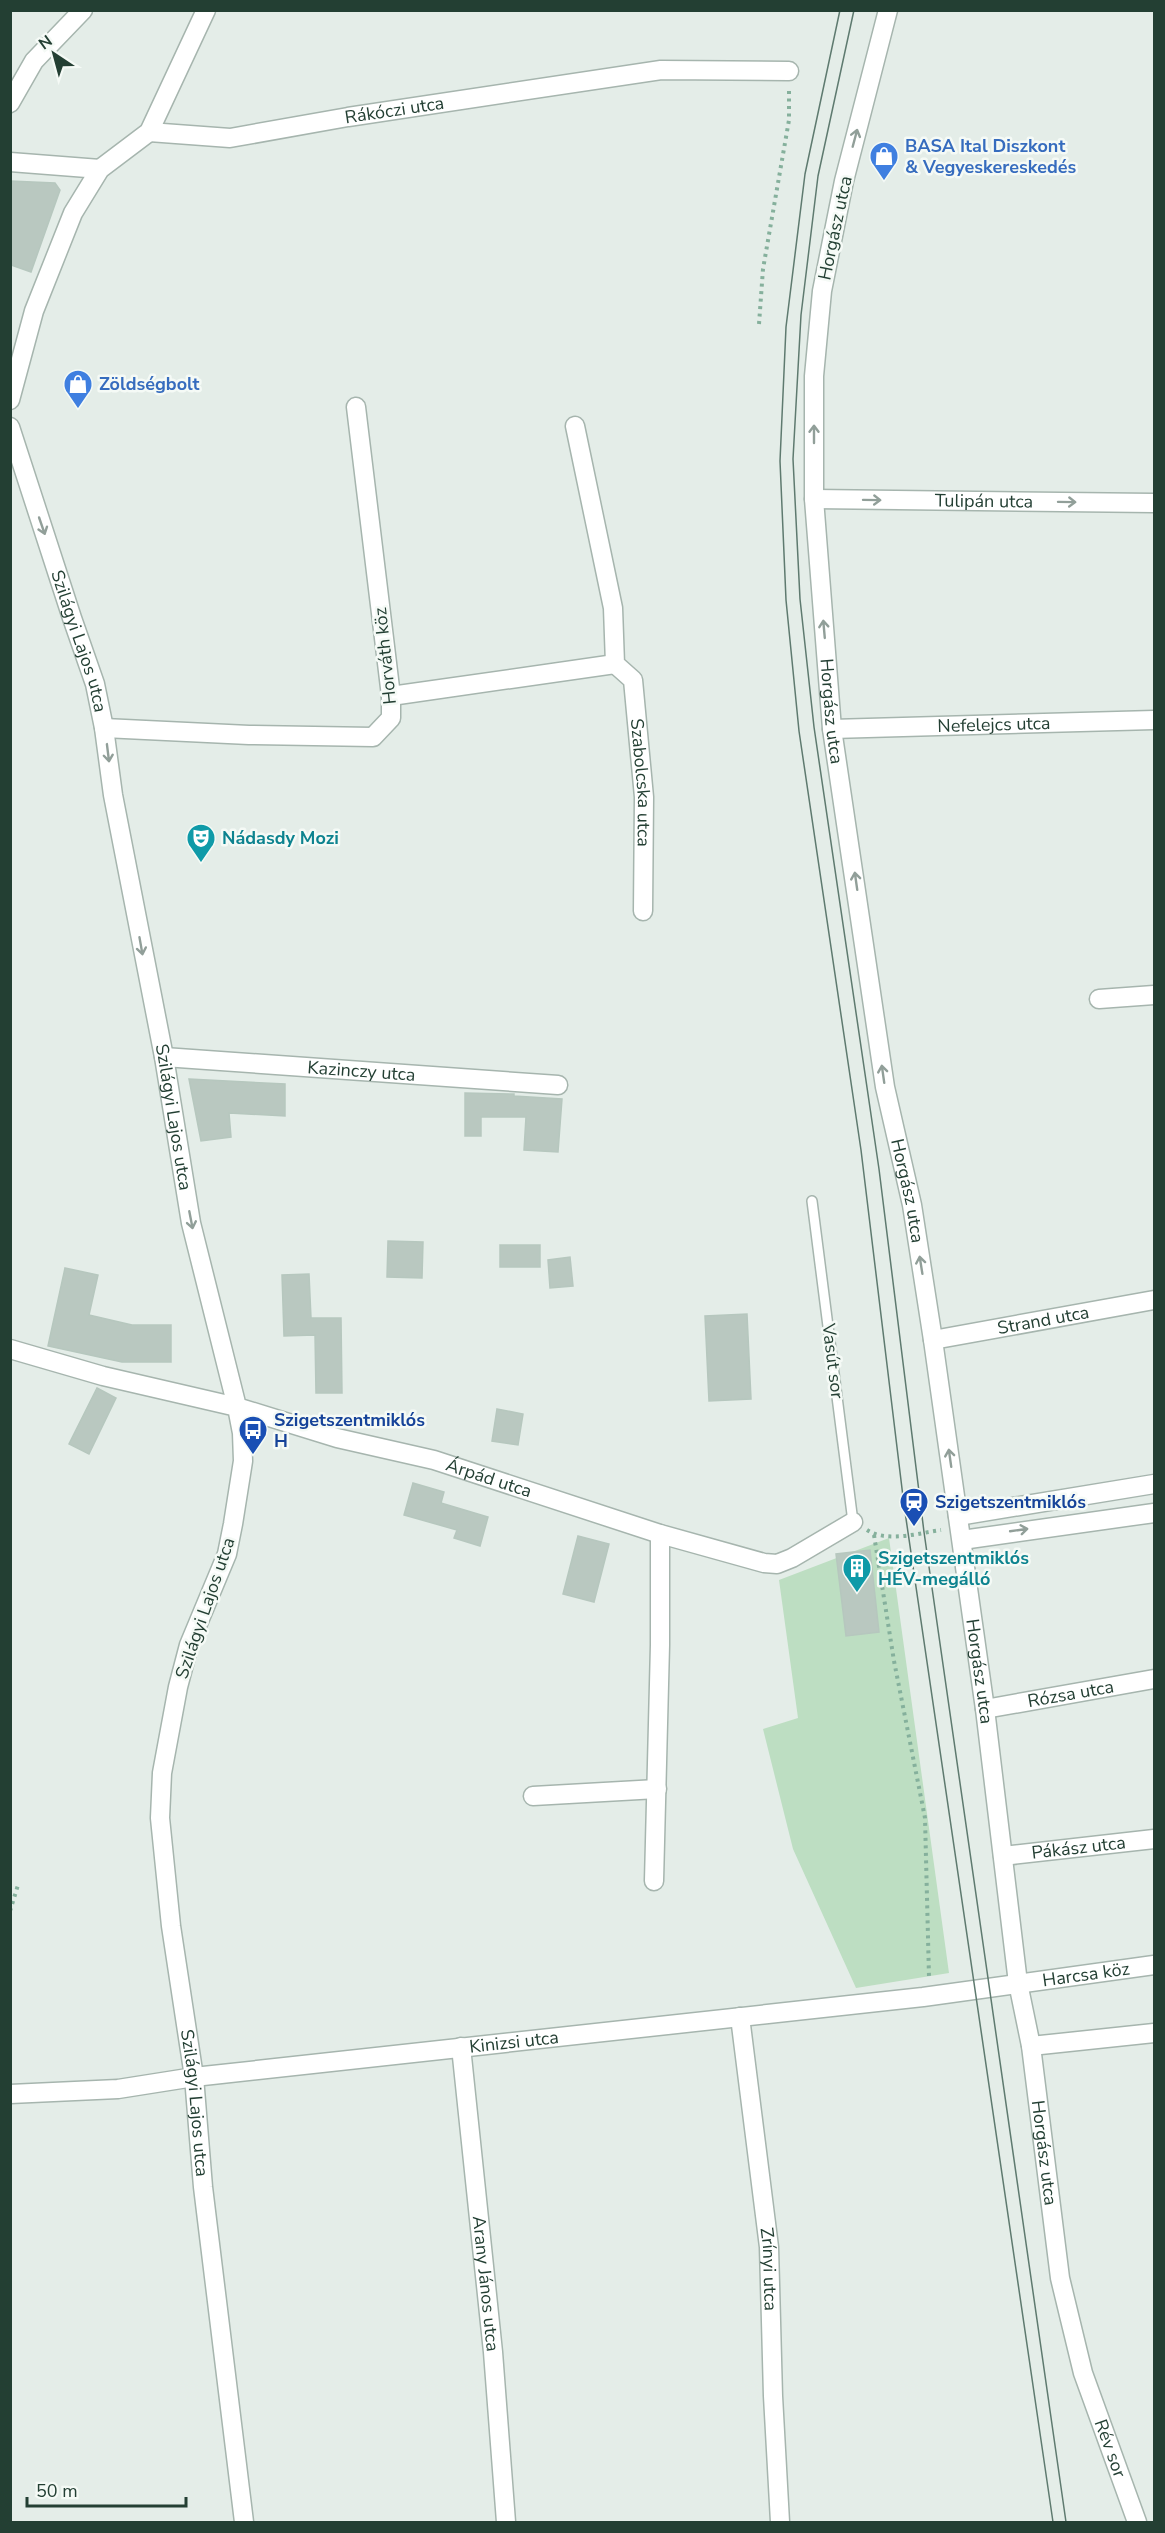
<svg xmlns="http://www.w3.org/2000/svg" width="1165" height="2533" viewBox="0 0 1165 2533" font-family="'Nunito Sans',sans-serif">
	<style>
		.green { fill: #bddec2 }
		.building { fill: #b9c8c0; stroke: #b6c7be; stroke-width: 1.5 }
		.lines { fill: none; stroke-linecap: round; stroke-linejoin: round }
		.service-casing { stroke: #a6b5ae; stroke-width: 12 }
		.minor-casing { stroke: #a6b5ae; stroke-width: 21 }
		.tertiary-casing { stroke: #a6b5ae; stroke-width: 21 }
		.path { stroke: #85b09c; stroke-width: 4; stroke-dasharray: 3 4.5; stroke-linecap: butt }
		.service { stroke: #fff; stroke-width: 9 }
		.minor { stroke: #fff; stroke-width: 18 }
		.tertiary { stroke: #fff; stroke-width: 18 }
		.tram { stroke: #5e7a6f; stroke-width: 1.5 }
		.oneway { stroke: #919f99 }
		.labels { text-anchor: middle; stroke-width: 5; stroke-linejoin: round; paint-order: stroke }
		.street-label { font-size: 18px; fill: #233f33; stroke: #f5faf6 }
		.shop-label { font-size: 18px; font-weight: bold; fill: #366cbe; stroke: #f5faf6; text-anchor: start }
		.culture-label { font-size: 18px; font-weight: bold; fill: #0d838f; stroke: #f5faf6; text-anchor: start }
		.transit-label { font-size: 18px; font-weight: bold; fill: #164399; stroke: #f5faf6; text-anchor: start }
	</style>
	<rect width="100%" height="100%" fill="#e4ede8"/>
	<path class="green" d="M889,1538L949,1973L856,1988L793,1849L763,1729L798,1718L779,1580Z"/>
	<path class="building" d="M10,181L55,183L60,190L31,272L11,265Z
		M189,1079L285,1084V1116L229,1113L231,1137L201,1141Z
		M465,1093L514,1094V1096L562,1099L558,1152L524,1150L526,1117H481V1136H465Z
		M388,1241L423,1242L422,1278L387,1277Z
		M500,1245H540V1267H500Z
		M570,1257L573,1286L550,1288L548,1260Z
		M65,1268L98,1275L89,1315L132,1325H171V1362H122L48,1346Z
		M309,1274L311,1318H341L342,1393H316L315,1335L284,1336L282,1275Z
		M747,1314L751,1399L709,1401L705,1316Z
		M97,1388L116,1398L89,1454L69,1444Z
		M497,1409L523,1414L518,1445L492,1441Z
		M413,1483L444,1492L441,1503L488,1517L480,1546L454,1538L457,1530L404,1515Z
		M578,1536L609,1544L594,1602L563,1594Z
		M870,1550L879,1632L846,1636L836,1554Z"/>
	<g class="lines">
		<g class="service-casing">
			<path id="service" d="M812,1201L853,1522"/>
		</g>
		<g class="minor-casing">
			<g id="minor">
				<path id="s1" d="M888,10L844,181L822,291L814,376V499L832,729L885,1087L912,1205L933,1340L985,1709L1018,1983L1031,2046L1060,2278L1083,2373L1137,2522"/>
				<path d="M10,103L34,61L83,10"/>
				<path id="s2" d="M149,132L230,138L348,117L661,70L789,71"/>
				<path d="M10,162L100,169"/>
				<path id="s3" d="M575,426L613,608L615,664L633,680L644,797L643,911"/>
				<path id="s4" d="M10,427L72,618L95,684L104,728L113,795L164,1057L191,1223L237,1407L337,1438L434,1460L660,1534L764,1563L777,1564L792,1558L853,1522"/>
				<path id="s5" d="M814,499L1154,503"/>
				<path d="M391,696L615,664"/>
				<path d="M104,728L249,735L373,737L391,718V696L356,407"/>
				<path id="s6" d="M832,729L1154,720"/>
				<path d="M1099,999L1154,995"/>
				<path id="s7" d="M164,1057L558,1085"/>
				<path id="s8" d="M933,1340L1154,1300"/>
				<path d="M958,1516L1154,1484"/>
				<path d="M962,1540L1154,1513"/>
				<path id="s9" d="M985,1709L1154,1679"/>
				<path d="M533,1796L657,1789"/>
				<path id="s10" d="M1003,1856L1154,1839"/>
				<path d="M654,1881L660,1645V1534"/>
				<path id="s11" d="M740,2017L769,2247L773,2396L780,2522"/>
				<path d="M1031,2046L1154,2033"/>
				<path id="s12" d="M461,2047L493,2352L506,2522"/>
				<path id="s13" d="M10,2094L118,2089L194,2077L923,1997L1154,1965"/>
			</g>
		</g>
		<g class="tertiary-casing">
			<g id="tertiary">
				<path d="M10,400L34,311L73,213L100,169L149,132L206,10"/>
				<path id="s14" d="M10,1349L103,1376L237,1407L242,1433L243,1461L233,1524L227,1554L189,1645L178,1687L162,1773L160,1818L171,1926L194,2077L203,2187L244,2522"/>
			</g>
		</g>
		<path class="path" d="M759,324L763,269L789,120V90
			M867,1530C887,1543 919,1533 941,1530
			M874,1535L894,1661L925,1818L929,1977
			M10,1911L18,1885"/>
		<use href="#service" class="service"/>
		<use href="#minor" class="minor"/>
		<use href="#tertiary" class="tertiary"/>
		<path class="tram" d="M840,10L805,174L786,327L780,461L786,600L799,731L861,1150L904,1505L1053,2522
			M854,10L818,176L801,315L793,459L800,599L814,727L879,1169L924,1532L1066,2522"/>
	</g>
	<defs><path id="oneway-shaft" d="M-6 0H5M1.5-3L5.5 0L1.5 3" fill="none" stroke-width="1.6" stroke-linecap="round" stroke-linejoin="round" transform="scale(1.5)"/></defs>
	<g class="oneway">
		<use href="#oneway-shaft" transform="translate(855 138) rotate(-75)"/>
		<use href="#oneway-shaft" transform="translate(814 434) rotate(-90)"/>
		<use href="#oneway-shaft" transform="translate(872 500) rotate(1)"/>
		<use href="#oneway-shaft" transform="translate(1067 502) rotate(1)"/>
		<use href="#oneway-shaft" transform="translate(42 526) rotate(71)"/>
		<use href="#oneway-shaft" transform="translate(824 629) rotate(-95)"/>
		<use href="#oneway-shaft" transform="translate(108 753) rotate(83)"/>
		<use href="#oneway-shaft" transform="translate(856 881) rotate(-98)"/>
		<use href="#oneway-shaft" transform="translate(141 946) rotate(80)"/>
		<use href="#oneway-shaft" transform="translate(883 1074) rotate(-98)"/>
		<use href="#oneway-shaft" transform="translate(191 1220) rotate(79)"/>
		<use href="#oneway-shaft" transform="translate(921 1265) rotate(-99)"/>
		<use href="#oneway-shaft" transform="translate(950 1458) rotate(-98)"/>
		<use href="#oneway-shaft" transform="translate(1019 1530) rotate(-8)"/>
	</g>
	<defs>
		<g id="shop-pin" transform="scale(1.5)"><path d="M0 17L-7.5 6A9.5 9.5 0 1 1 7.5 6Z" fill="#3f7fe0" stroke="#f5faf6"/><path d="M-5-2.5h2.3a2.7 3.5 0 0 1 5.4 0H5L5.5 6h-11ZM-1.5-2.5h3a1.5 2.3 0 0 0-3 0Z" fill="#fff"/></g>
		<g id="theatre-pin" transform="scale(1.5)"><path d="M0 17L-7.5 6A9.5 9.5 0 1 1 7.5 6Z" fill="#0f9aa8" stroke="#f5faf6"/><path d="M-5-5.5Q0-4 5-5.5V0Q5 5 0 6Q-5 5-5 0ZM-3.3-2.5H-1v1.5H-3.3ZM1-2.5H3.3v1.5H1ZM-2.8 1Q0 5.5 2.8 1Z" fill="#fff"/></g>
		<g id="bus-pin" transform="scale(1.5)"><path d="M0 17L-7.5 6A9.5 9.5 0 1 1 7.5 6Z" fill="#1a4fb4" stroke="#f5faf6"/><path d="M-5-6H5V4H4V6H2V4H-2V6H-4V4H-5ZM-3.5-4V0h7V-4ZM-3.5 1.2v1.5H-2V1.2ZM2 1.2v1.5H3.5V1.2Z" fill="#fff"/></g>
		<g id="station-pin" transform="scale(1.5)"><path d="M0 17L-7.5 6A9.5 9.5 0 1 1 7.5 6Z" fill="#1a4fb4" stroke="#f5faf6"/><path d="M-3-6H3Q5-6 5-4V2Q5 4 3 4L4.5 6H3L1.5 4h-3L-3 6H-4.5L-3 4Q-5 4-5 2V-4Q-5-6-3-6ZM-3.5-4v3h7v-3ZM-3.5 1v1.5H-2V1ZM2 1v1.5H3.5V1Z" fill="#fff"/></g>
		<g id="building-pin" transform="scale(1.5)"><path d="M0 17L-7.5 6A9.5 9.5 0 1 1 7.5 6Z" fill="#0f9aa8" stroke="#f5faf6"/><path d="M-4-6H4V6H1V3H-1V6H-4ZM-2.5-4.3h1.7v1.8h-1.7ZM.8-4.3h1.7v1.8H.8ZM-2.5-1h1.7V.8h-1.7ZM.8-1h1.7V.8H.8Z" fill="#fff"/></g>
	</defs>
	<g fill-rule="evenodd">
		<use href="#shop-pin" x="884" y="156"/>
		<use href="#shop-pin" x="78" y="384"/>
		<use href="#theatre-pin" x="201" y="838"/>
		<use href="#bus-pin" x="253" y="1430"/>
		<use href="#station-pin" x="914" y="1502"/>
		<use href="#building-pin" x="857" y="1568"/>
	</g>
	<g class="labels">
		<g class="street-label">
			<text dy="6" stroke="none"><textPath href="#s2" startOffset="248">Rákóczi utca</textPath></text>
			<text transform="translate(835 228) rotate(-78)" y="6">Horgász utca</text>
			<text dy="6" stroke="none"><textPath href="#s5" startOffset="170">Tulipán utca</textPath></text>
			<text dy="6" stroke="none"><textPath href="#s4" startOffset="225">Szilágyi Lajos utca</textPath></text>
			<text transform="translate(385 656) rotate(-96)" y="6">Horváth köz</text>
			<text dy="6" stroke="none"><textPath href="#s1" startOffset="710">Horgász utca</textPath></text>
			<text dy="6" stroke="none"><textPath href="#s6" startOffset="162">Nefelejcs utca</textPath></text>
			<text dy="6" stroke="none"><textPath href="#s3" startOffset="369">Szabolcska utca</textPath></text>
			<text dy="6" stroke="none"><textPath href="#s7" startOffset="198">Kazinczy utca</textPath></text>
			<text dy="6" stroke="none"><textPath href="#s4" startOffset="711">Szilágyi Lajos utca</textPath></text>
			<text dy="6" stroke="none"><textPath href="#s1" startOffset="1196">Horgász utca</textPath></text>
			<text dy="6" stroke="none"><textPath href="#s8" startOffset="112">Strand utca</textPath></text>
			<text transform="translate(833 1361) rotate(83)" y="6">Vasút sor</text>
			<text dy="6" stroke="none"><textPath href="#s4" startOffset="1270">Árpád utca</textPath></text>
			<text transform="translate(205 1608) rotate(-71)" y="6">Szilágyi Lajos utca</text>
			<text dy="6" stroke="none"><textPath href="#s1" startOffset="1682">Horgász utca</textPath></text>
			<text dy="6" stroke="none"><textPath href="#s9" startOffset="87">Rózsa utca</textPath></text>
			<text dy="6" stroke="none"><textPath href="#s10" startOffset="76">Pákász utca</textPath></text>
			<text dy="6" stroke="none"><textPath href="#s13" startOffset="1083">Harcsa köz</textPath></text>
			<text dy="6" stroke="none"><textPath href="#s13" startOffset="507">Kinizsi utca</textPath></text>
			<text dy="6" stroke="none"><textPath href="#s14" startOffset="945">Szilágyi Lajos utca</textPath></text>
			<text dy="6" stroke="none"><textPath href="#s1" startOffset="2168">Horgász utca</textPath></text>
			<text dy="6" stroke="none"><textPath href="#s11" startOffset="254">Zrínyi utca</textPath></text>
			<text dy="6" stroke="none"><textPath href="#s12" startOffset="238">Arany János utca</textPath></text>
			<text dy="6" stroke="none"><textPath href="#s1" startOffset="2472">Rév sor</textPath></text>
		</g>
		<g class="shop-label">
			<text x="905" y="152">BASA Ital Diszkont<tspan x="905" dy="21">&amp; Vegyeskereskedés</tspan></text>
			<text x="99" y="390">Zöldségbolt</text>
		</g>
		<g class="culture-label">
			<text x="222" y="844">Nádasdy Mozi</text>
			<text x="878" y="1564">Szigetszentmiklós<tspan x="878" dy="21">HÉV-megálló</tspan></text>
		</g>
		<g class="transit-label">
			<text x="274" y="1426">Szigetszentmiklós<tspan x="274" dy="21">H</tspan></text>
			<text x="935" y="1508">Szigetszentmiklós</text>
		</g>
	</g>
	<rect width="1165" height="2533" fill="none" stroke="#233f33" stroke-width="24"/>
	<g transform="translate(54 54) rotate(324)" stroke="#f5faf6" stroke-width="4.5" paint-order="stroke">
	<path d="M0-4.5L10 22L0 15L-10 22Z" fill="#233f33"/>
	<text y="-9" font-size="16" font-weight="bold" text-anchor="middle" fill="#233f33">N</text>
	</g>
	<path d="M27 2497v9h159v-9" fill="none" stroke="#233f33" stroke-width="3"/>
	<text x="36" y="2497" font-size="18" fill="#233f33" stroke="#f5faf6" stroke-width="4.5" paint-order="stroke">50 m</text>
</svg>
